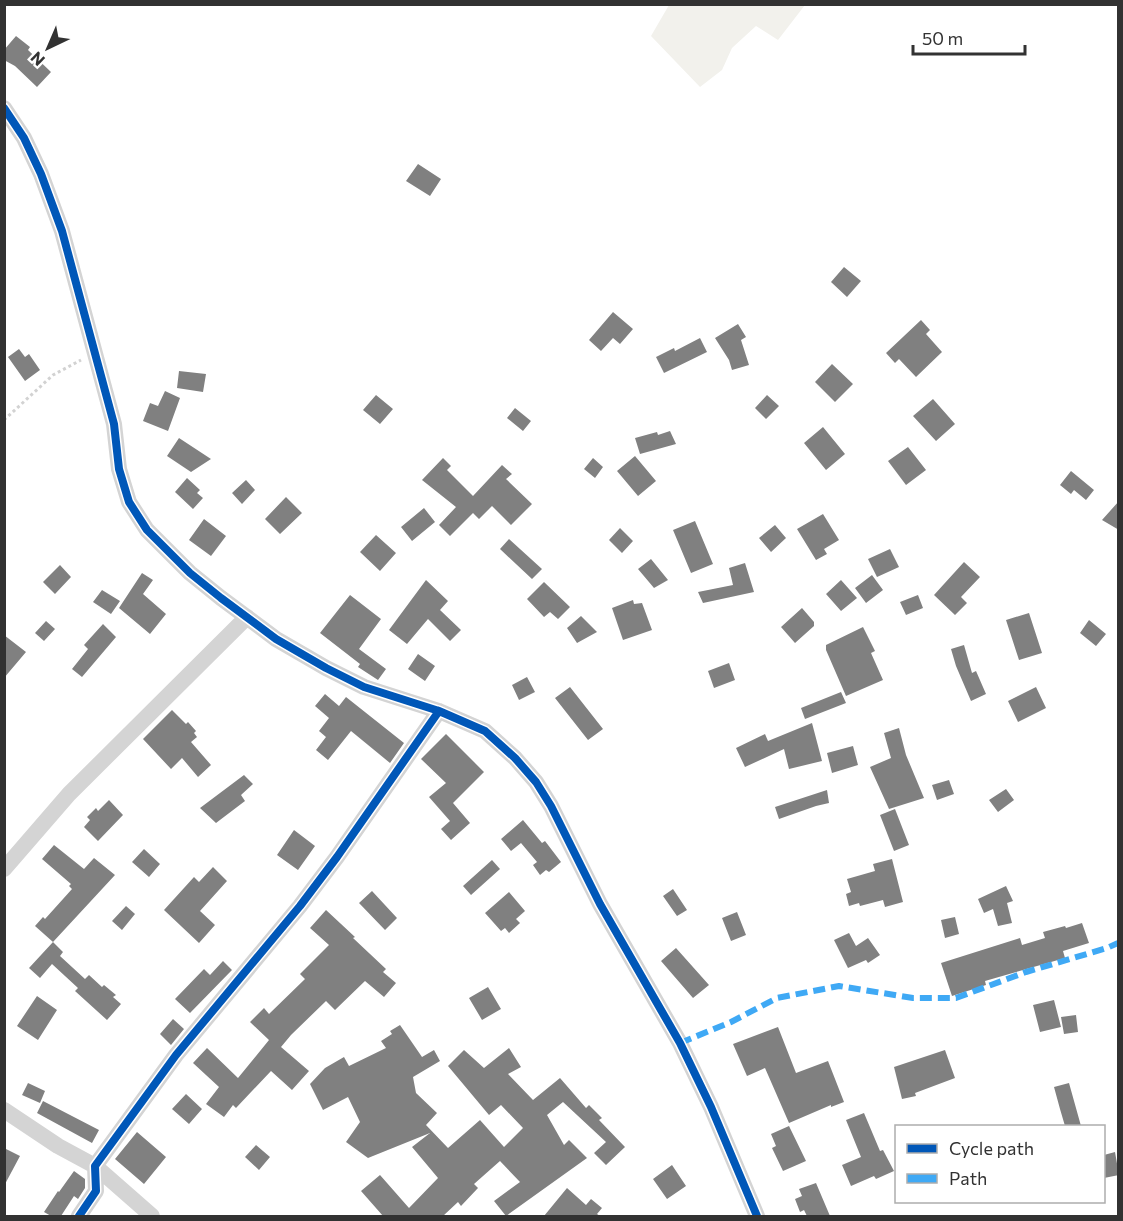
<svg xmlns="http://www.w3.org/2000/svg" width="1123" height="1221" viewBox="0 0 1123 1221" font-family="Commissioner,sans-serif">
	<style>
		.green { fill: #f2f1ec }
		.building { fill: #808080 }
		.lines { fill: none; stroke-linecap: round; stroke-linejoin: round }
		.path { stroke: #d2d2d2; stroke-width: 3; stroke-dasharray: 3 3; stroke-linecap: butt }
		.street { stroke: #d4d4d4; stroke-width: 16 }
		.quiet { stroke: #3fa9f5; stroke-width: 6; stroke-dasharray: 12 6; stroke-linecap: butt }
		.cycleway-casing { stroke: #fff; stroke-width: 11 }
		.cycleway { stroke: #0057b8; stroke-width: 8 }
	</style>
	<rect width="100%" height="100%" fill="#fff"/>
	<path class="green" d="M669,5V4L805,5L778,40L756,26L732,48L722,70L700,87L651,36Z"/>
	<path class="building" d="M16,36L30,47L28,50L51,72L37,87L15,66L4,60V50Z
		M418,164L441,179L430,196L406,181Z
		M844,267L861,281L847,297L831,282Z
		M613,312L633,329L620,344L613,338L601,351L589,340Z
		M921,320L930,330L926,334L942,352L916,377L899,359L895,363L886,353Z
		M738,324L746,337L741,340L749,365L732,370L729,360L715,338Z
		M700,338L707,352L664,373L656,357L674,348L675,351Z
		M19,349L25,357L29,354L40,370L25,381L8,357Z
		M832,364L853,384L835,402L815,382Z
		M179,371L206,374L203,392L177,388Z
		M165,391L180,398L168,431L143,421L150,403L158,406Z
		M376,395L393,409L380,424L363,410Z
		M767,395L779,406L766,419L755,408Z
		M933,399L955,424L936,441L913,416Z
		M515,408L531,421L523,431L507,418Z
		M823,427L845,454L826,470L804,443Z
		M670,431L676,444L640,454L635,438L657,432L658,435Z
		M179,438L211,459L191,472L167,456Z
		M908,447L926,470L906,485L888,461Z
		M635,456L656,481L638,496L617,471Z
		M443,458L451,466L447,470L473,496L502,465L512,474L506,479L532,504L511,525L492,506L479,519L473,513L450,536L439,525L456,507L422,480Z
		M593,458L603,467L595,478L584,469Z
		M1071,471L1094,490L1086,500L1074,490L1071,494L1060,485Z
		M187,478L200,490L197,493L203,498L193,509L175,492Z
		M246,480L255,490L242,504L232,493Z
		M286,497L302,513L280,534L265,519Z
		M1119,501V530L1102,520Z
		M424,508L435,522L412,541L401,527Z
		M823,514L839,540L824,549L827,554L816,560L797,529Z
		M204,519L226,536L211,556L189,540Z
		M695,521L713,564L691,573L673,530Z
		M775,525L786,538L771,552L759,538Z
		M620,528L633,541L622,553L609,540Z
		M376,535L396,553L380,571L360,552Z
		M509,539L542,569L532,579L500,549Z
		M890,549L899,567L877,577L868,559Z
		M651,559L668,580L654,588L638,569Z
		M964,562L980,577L961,597L967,603L955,615L934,595Z
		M745,563L754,592L703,603L698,592L733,585L729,568Z
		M60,565L71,577L55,594L43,582Z
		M142,573L153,580L143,594L166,614L150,634L119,608Z
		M872,575L883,590L866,603L855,588Z
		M426,580L448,601L440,610L461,630L450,641L428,619L407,644L389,630Z
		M841,580L857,598L841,611L826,594Z
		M544,582L570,607L558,619L550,612L544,617L527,599Z
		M102,590L120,601L111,614L93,602Z
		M350,595L381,619L359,649L386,669L378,680L358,667L360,664L320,633Z
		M918,595L923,608L906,615L900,602Z
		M633,600L634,604L642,603L652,630L623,640L612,608Z
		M802,608L814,622V626L795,643L781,627Z
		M1029,613L1042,653L1019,660L1006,620Z
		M581,616L597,632L577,643L567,628Z
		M1089,620L1106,634L1096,646L1080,633Z
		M46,621L55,629L44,641L35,633Z
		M103,624L116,637L82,677L72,669L88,649L84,645Z
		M863,627L875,651L871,653L883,680L846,696L826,650V645Z
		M4,635L26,652L4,678Z
		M964,645L972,673L976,671L986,694L971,701L956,666L951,649Z
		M418,654L435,666L425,681L408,669Z
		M729,663L735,680L714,688L708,671Z
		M527,677L535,692L519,700L512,685Z
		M570,687L603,729L588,740L555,698Z
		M1036,687L1046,708L1018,722L1008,701Z
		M841,692L846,703L805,719L801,708Z
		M325,694L339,706L346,697L404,743L390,763L351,731L328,760L316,750L326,737L319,731L329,718L315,706Z
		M172,710L186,724L188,722L196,731L194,733L197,737L191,742L211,765L198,777L182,758L171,769L143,739Z
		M812,723L822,761L789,769L784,749L745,767L736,748L765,734L768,741Z
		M899,728L906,755L924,798L889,809L870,767L891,758L884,733Z
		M446,734L484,772L453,803L470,823L451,840L441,829L450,821L429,797L446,783L421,759Z
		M853,746L858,765L832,773L827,753Z
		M244,775L253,784L241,795L245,801L216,823L200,808Z
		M949,780L954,794L937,800L932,785Z
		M1006,789L1014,800L998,812L989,800Z
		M827,790L829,803L816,806L779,819L775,807Z
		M109,800L123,815L98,841L84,827L90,820L87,817L96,808L98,811Z
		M895,809L909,845L894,851L880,815Z
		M523,820L542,843L545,841L561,862L549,872L546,870L540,875L533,865L537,862L521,843L511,851L501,839Z
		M294,830L315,846L298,870L277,855Z
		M54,845L84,869L94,858L115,875L53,942L35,926L43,917L45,919L72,889L69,886L71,884L42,859Z
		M144,849L160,864L149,877L132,862Z
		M892,859L903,902L885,907L883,900L860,906L859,903L849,906L846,894L851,892L847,879L875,871L873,864Z
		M492,860L500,869L471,895L463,886Z
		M213,867L227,881L200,911L215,925L199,943L164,910L194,877L199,882Z
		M1006,886L1013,901L1007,903L1012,923L998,926L993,909L984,913L978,899Z
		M673,889L687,910L677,916L663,896Z
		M372,891L397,918L385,930L359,903Z
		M509,892L525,911L516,919L520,923L509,933L505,928L501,931L485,913Z
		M126,906L135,914L122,930L112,921Z
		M326,910L355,937L353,938L386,969L383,972L396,983L384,997L365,981L335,1010L326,1001L291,1035L281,1047L309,1071L292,1090L271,1071L236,1108L233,1105L224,1117L206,1104L219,1087L193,1063L207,1048L238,1078L269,1040L250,1022L264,1008L269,1014L305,979L300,974L329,945L310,928Z
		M737,912L746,935L731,941L722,918Z
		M955,917L959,934L945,938L941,920Z
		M1082,923L1089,943L1063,951L1065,958L985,981L986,985L952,996L941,963L1017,939L1020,938L1022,945L1045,938L1043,932L1065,926L1066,928Z
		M849,933L856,946L868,938L880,955L868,963L866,960L848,968L834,940Z
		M53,942L63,952L60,956L85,979L89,975L102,987L104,985L116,995L113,997L121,1004L107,1020L75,991L78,988L52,964L40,978L29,968Z
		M676,948L709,985L693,998L661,961Z
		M223,961L232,970L190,1013L175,999L204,969L210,975Z
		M488,987L501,1009L482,1020L469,998Z
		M37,996L57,1010L38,1040L17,1026Z
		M1054,1000L1061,1027L1040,1032L1033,1005Z
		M1076,1015L1078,1032L1064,1034L1061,1017Z
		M173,1019L184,1029L171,1045L160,1034Z
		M400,1025L422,1057L434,1050L440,1061L413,1077L416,1093L437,1113L426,1125L448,1148L480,1120L504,1147L523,1128L501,1105L489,1115L448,1066L464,1050L484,1068L509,1048L521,1067L508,1074L533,1100L560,1078L586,1108L589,1105L602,1118L599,1120L625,1147L606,1165L594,1153L606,1142L563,1102L547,1115L564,1145L569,1140L587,1158L506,1216L494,1201L520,1182L500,1161L474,1184L478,1188L461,1206L458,1202L443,1216H383L361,1191L380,1175L409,1208L438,1178L412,1147L430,1133L368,1158L346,1142L360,1122L348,1097L323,1110L310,1084L325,1068L344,1057L349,1066L386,1048L381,1041L392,1034L390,1031Z
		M778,1027L796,1073L828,1061L844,1102L831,1107V1105L789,1123L765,1068L747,1076L733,1044Z
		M945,1050L955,1078L915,1093L916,1096L902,1099L894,1067Z
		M28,1083L45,1091L40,1103L22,1095Z
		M1069,1083L1081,1126H1065L1060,1109L1054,1087Z
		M186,1094L202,1109L189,1124L172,1109Z
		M43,1101L99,1130L92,1143L37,1113Z
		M864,1113L880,1151L883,1150L894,1171L876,1179L874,1176L851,1186L842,1165L861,1157L846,1120Z
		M789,1126L806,1161L783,1171L772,1148L776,1146L771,1134Z
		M137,1132L166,1157L144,1184L115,1159Z
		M256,1145L270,1157L259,1170L245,1157Z
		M4,1148L20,1156L4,1186Z
		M1115,1152L1119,1175L1104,1178V1155Z
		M672,1165L686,1186L667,1199L653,1179Z
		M74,1171L85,1179V1188L78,1199L74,1196L61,1216H51L44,1212L58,1191L59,1192Z
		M816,1183L830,1216H807L804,1210L800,1212L795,1199L802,1196L799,1189Z
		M567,1188L586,1205L591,1199L602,1208L597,1214L600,1216H544Z"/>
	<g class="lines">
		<path class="path" d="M4,420L53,375L81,360"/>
		<path class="street" d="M4,108L24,138L41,174L62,231L114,424L119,469L129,502L147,530L190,573L221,598L276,639L326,668L364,687L439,711L485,731L515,758L536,782L551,806L600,904L680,1043L711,1107L757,1216
			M4,869L69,794L247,617
			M4,1110L58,1146L95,1166L152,1216
			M79,1216L96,1191L95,1166L176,1055L300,906L337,857L439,711"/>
		<path class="quiet" d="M680,1043L731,1022L777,998L839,986L913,998H956L1026,972L1107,948L1118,943"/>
		<g class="cycleway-casing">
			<path id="cycleway" d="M4,108L24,138L41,174L62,231L114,424L119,469L129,502L147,530L190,573L221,598L276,639L326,668L364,687L439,711L485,731L515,758L536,782L551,806L600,904L680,1043L711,1107L757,1216
				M79,1216L96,1191L95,1166L176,1055L300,906L337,857L439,711"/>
		</g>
		<use href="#cycleway" class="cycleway"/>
	</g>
	<rect width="1123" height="1221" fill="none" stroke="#323232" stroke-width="12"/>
	<rect x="895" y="1125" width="210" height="78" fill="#ffffff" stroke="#adadad" stroke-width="1.5"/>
	<rect x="907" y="1144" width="30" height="9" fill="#0057b8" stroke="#adadad" stroke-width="1.5"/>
	<text x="949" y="1155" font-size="18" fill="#323232">Cycle path</text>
	<rect x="907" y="1174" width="30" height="9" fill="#3fa9f5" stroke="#adadad" stroke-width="1.5"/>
	<text x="949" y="1185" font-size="18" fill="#323232">Path</text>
	<g transform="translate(48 48) rotate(224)" stroke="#ffffff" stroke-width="4.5" paint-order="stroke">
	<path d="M0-4.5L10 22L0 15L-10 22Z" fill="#323232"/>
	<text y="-9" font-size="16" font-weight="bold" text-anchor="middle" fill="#323232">N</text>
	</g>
	<path d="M913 45v9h112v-9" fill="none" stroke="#323232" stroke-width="3"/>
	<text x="922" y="45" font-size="18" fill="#323232" stroke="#ffffff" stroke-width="4.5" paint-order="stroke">50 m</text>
</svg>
